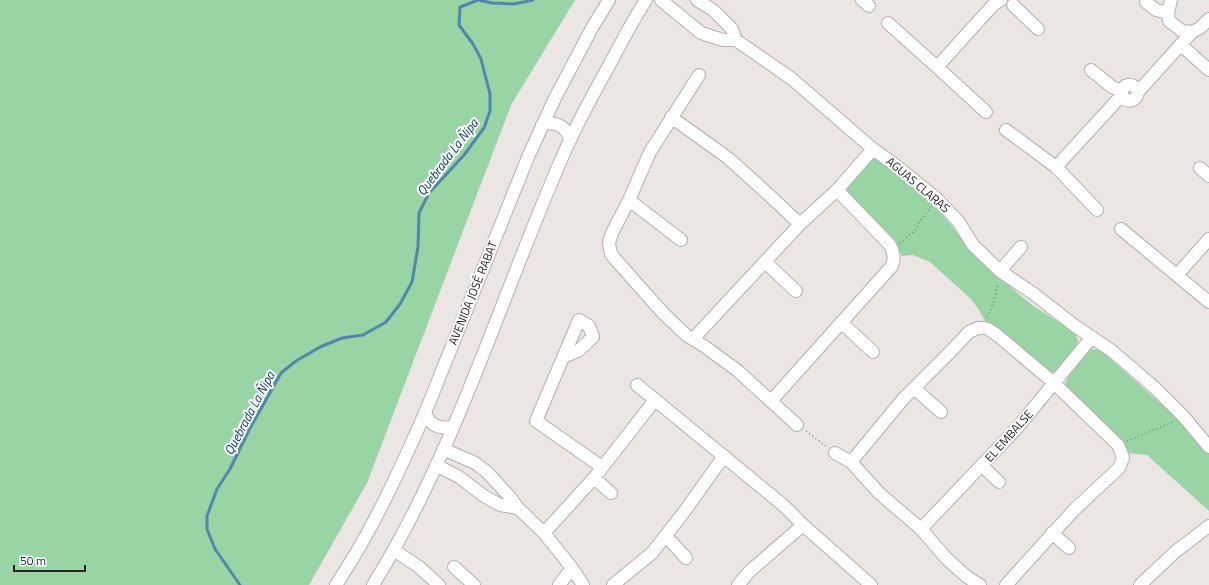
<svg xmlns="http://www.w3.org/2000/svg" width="1209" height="585" viewBox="0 0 1209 585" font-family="'Titillium Web',sans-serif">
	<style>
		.green { fill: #99d4a4 }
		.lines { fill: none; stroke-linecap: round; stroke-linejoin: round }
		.stream { stroke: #5386af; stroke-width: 3 }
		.minor-casing { stroke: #b3afac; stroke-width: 14 }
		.path { stroke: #7d7b79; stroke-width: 1.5; stroke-dasharray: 1 3; stroke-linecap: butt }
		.minor { stroke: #fff; stroke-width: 12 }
		.labels { text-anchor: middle; stroke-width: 4; stroke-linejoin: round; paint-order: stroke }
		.street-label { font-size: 12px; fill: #232221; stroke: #fff }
		.water-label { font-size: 13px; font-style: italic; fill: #003a60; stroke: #fff }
	</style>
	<rect width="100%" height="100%" fill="#ebe6e4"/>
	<path class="green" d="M0,0H575L511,105L367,483L309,585H0Z
		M874,158L882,162L934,205L952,226L970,250L1015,291L1032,305L1074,332L1078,340L1077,349L1057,372H1044L987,325L979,310L971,299L930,262L913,255L902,256C894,234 865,211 848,195L847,186L867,161Z
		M1091,349L1100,350L1177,418L1209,452V511L1147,455L1127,453L1067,392L1065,384C1070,373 1080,354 1091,349Z"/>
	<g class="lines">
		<path class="stream" d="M240,585L215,549L207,529V516L217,489L230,469L249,430L281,373L296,361L320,347L342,338L363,335L386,322L400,304L412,282L418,247L419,213L429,193L464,155L484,128L490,111V94L481,59L473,44L459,25L460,7L478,0L492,3L514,4L533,0"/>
		<g class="minor-casing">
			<path id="minor" d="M661,0L701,33L723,40H736
				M697,0L713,10L732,29L736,40L792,79L873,149L894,164L937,199L958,221L973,245L1000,271L1034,294L1075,326L1112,351L1155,388L1184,417L1209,447
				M862,0L869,6
				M1171,0L1168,13L1169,21L1182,31L1192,32
				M1146,2L1156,10L1168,13
				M1013,5L1038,29
				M888,23L937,67L986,112
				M1181,45L1209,70
				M937,67L994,4L1001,0
				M1091,70L1112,87L1122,91
				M699,75L650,152L629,200L612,233L609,242L610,249L611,254L615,259L663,313L686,335L704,346L738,371L797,425
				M1122,95C1127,104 1136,102 1138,92L1192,32L1200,28L1209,19
				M671,117L728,158L757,184L800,224
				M542,125C555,120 565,126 571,139
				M1006,130L1056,167L1097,210
				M1056,167L1122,95V91L1125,86C1131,83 1136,86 1138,92
				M1200,168L1209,176
				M629,200L681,240
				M1121,229L1209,302
				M765,262L796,291
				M1000,271L1021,247
				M1177,275L1209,239
				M842,323L873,352
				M693,339L800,224L837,190L873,149
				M563,357L578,351L593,337L589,326L579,320L536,421L602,467
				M637,385L783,505L803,525L871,585
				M914,388L941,412
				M771,401L892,266C895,258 894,252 890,245L837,190
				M425,413C430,426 440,429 453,427
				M443,449L475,463L487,472L510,497L518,508L544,533L572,568L583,585
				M835,453L851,462L879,493L921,529L946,558L967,577L980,585
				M851,462L903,399L952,350L969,332L978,328H984L988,329L997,335L1054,383L1118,445L1121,452L1123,458L1119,468L1074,510L1006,585
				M436,465L459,477L484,496L500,505L518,508
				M982,466L999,482
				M594,478L611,493
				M921,529L1017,428L1092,337
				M544,533L594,478L655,400
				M1052,533L1069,548
				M666,536L686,558
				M394,550L419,567L439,585
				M454,567L474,585
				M336,585C372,531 399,472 425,413L528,157L555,98L592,28L609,0
				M373,585C455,453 499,302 561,160C575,127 593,94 611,62C622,41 633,20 646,0
				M559,585L572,568
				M613,585L652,553L684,512L724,456
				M738,585L750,571L803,525
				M1140,585L1175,552L1209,526"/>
		</g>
		<path class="path" d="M900,243L917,229L919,222L931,207
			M987,317C993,307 996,295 998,283
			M806,431L827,447
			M1127,441L1173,422"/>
		<use href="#minor" class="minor"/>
	</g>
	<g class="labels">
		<g class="street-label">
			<text transform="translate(918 185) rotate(40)" y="4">AGUAS CLARAS</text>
			<text transform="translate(473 293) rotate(-68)" y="4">AVENIDA JOSÉ RABAT</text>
			<text transform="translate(1009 436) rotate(-48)" y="4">EL EMBALSE</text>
		</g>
		<g class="water-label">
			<text transform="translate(447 157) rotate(-53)" y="5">Quebrada La Ñipa</text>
			<text transform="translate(249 413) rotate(-62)" y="5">Quebrada La Ñipa</text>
		</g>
	</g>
	<path d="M14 565v6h71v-6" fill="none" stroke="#232221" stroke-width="2"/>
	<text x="20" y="565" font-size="12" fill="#232221" stroke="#ffffff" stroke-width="3" paint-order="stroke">50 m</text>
</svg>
